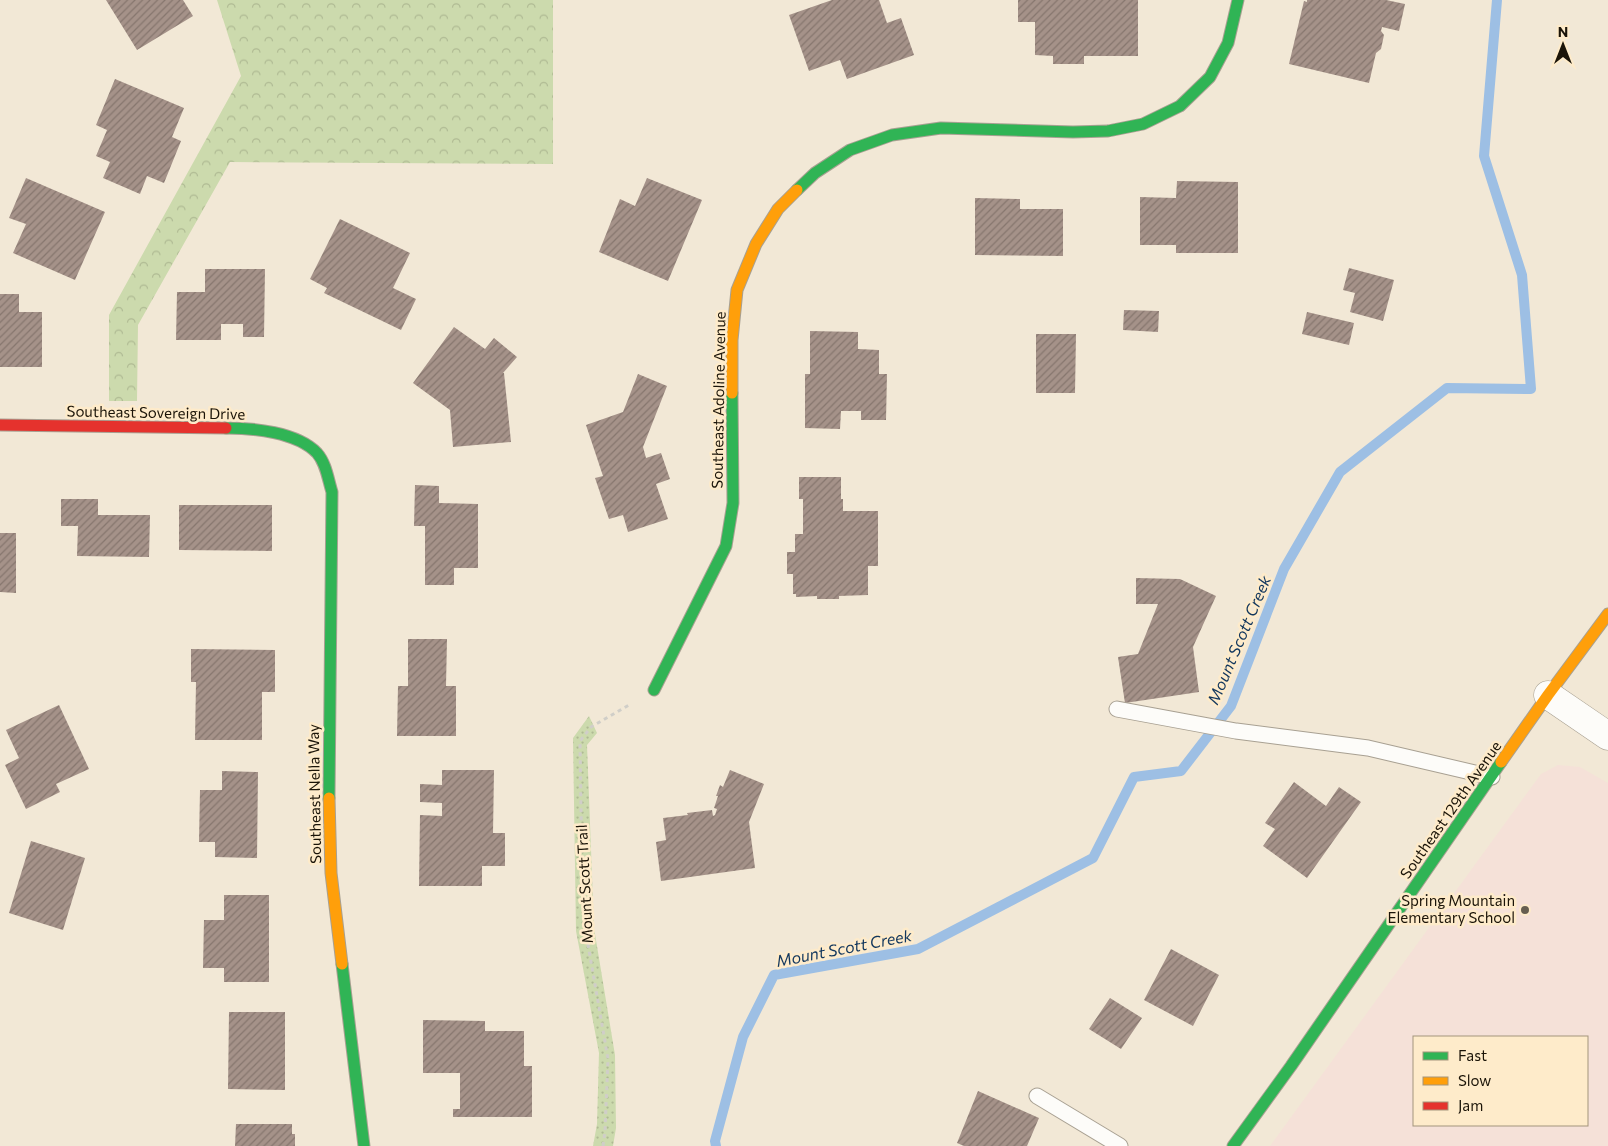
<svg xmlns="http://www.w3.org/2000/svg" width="1608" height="1146" viewBox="0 0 1608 1146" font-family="Commissioner,sans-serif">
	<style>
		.education { fill: #f5e1d8; fill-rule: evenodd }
		.grass { fill: url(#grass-dots) }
		.forest { fill: url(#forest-crowns) }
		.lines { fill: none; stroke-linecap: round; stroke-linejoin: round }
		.stream { stroke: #9dbfe4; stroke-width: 10 }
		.building { fill: url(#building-hatch) }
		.lane-casing { stroke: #a8a092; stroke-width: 17 }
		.street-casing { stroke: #a8a092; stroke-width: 29 }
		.fast-casing { stroke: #a8a092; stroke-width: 13 }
		.slow-casing { stroke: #a8a092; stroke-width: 13 }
		.jam-casing { stroke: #a8a092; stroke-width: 13 }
		.path { stroke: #d0cec8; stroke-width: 3; stroke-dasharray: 4 4; stroke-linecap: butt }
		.lane { stroke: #fdfcf9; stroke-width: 15 }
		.street { stroke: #fdfcf9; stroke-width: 28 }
		.fast { stroke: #30b455; stroke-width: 11 }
		.slow { stroke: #ff9f0a; stroke-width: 11 }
		.jam { stroke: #e5322d; stroke-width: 11 }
		.poi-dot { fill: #665e50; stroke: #feebca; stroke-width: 2 }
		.labels { text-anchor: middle; stroke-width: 5; stroke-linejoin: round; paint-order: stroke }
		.street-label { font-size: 15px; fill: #1b1408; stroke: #feebca }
		.poi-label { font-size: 15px; fill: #1b1408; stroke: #feebca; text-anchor: end }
		.water-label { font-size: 16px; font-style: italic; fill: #11365d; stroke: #feebca }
	</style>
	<defs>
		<pattern id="grass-dots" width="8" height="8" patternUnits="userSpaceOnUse" patternTransform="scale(1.25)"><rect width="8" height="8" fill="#ccdaad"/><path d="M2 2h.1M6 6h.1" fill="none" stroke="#afba93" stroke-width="1.8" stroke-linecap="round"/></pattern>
		<pattern id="forest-crowns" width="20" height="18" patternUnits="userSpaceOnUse" patternTransform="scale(1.25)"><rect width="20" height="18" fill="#ccdaad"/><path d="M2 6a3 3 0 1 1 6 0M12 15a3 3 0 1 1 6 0" fill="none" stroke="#afba93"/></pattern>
		<pattern id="building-hatch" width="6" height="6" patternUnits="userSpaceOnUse" patternTransform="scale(1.25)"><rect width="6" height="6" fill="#a59289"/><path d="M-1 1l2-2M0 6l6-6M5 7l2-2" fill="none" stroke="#86766e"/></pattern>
	</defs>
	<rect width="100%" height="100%" fill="#f2e8d6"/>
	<path class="education" d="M1558,765L1580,767L1608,783V1146H1270L1541,774ZM1414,1037H1587V1125H1414Z"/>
	<path class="grass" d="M589,716L597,733L587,745L594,928L615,1055L616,1128L613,1146H593L597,1124L599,1053L576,931L573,738Z"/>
	<path class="forest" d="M217,0H553V164L230,162L138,325L137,401H109V315L241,76Z"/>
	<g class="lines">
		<path class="stream" d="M716,1146L715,1141L743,1037L774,975L918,949L1093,858L1134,777L1181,771L1231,706L1284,569L1340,472L1447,388L1531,389L1522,275L1484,156L1497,0"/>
	</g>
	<path class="building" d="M106,0H183L193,16L137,50Z
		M832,0H879L887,23L901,18L914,55L847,79L840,60L809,71L789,15Z
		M1018,0H1138V56H1084V64H1053V56L1035,55V22H1018Z
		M1307,0H1386L1405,4L1399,31L1382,27L1381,31L1384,35L1381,49L1376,53L1369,83L1289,64L1304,1L1307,2Z
		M115,79L184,108L172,137L181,141L164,183L147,176L140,194L103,178L110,162L96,156L107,130L96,125Z
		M26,178L105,212L75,280L13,253L26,224L9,218Z
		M647,178L702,200L668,281L599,252L620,199L635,206Z
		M1177,181L1238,182V253H1176V245H1140V197L1176,198Z
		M975,198L1020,199V209H1063V256L975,255Z
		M340,219L410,253L393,288L416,299L401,330L324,293L327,288L310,279Z
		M1349,268L1394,280L1383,321L1350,312L1355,293L1343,290Z
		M205,269H265L264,337H243V324H221V340H176L177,292H205Z
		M0,294H19V312H42V367H0Z
		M1124,310L1159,311L1158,332L1123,330Z
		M1307,312L1354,323L1349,345L1302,334Z
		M454,327L485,349L494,338L517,357L503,373H504L511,442L453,447L450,410L413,383Z
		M810,331L858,332V349L879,350V374H887L886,420H861V411H841L840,429L805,428V374H810Z
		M1036,334H1076L1075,393H1036Z
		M638,374L667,386L643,447L646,458L661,453L670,479L656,484L668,519L628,532L623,515L609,519L595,478L603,476L586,425L623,412Z
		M799,477H841V499H843V511H878V566H868V595L839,596V599H817V596L796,597V594H793V574H787V552H795V534H803V499H799Z
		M415,485L439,486V503L478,504V568H454V585H425V526H414Z
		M61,499H98V515H150L149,557L77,556L78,526H61Z
		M179,505H272V551L179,550Z
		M0,533H16V593L0,592Z
		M1136,578L1180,579L1216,596L1193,647L1199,692L1125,703L1118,657L1138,654L1158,604H1136Z
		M408,639H447L446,686H456V736H397L398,686H408Z
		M191,649L275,650V692H262V740H195L196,682H191Z
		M59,705L89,769L56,784L60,792L26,809L5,765L19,758L6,730Z
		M442,770H494L493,833H505V866H482V886H419L420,815L442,816V803L420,802V784L442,785Z
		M730,770L764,784L749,822L755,868L661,881L656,842L666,840L663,818L688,815L687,813L712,810L713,816L715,815L717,809L714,808L718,796H716L720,785L723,787Z
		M222,771L258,772L257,858L215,857V842H199L200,790H222Z
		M1294,782L1326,806L1339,787L1361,802L1307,878L1263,846L1275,829L1265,823Z
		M31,841L85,858L63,930L9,913Z
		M224,895H269V982H224V968H203L204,920H224Z
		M1171,949L1219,975L1193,1026L1144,1000Z
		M1110,998L1142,1018L1121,1049L1089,1029Z
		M229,1012H285V1090L228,1089Z
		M423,1020L485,1021V1031H524V1066H532V1117H453V1109H460V1073H423Z
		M978,1091L1039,1118L1027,1146H964L957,1143Z
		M236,1124H292V1134H295V1146H235Z"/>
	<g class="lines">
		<g class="lane-casing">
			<path id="lane" d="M1117,709L1236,731L1368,748L1492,777
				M1037,1096L1120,1146"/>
		</g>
		<g class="street-casing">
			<path id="street" d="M1548,695L1608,736"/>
		</g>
		<g class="fast-casing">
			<path id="fast" d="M797,190L815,173L850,150L892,135L941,128L1073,132L1108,131L1143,124L1180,106L1210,77L1228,43L1238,0
				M226,428C253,428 297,432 317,453C326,463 328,479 332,492L329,798
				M654,690L726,546L733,503L732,393
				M342,964L364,1146
				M1233,1146L1291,1066L1501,762"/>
		</g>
		<g class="slow-casing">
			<path id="slow" d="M732,393V340L737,290L756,244L778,209L797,190
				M1501,762L1548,695L1608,614
				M329,798L331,873L342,964"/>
		</g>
		<g class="jam-casing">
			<path id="jam" d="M0,425L226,428"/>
		</g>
		<path class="path" d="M603,1146L605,1131L608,1059L586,933L582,873L580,741L591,727L629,705"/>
		<use href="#lane" class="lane"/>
		<use href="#street" class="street"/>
		<use href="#fast" class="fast"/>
		<use href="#slow" class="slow"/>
		<use href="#jam" class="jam"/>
	</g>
	<circle class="poi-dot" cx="1525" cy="910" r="5"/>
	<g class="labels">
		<g class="street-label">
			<text transform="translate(719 400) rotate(-89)" y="5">Southeast Adoline Avenue</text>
			<text transform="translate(156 413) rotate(1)" y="5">Southeast Sovereign Drive</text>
			<text transform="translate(315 794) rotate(-91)" y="5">Southeast Nella Way</text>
			<text transform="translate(1451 810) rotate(-55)" y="5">Southeast 129th Avenue</text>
			<text transform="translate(585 884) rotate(-93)" y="5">Mount Scott Trail</text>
		</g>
		<g class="poi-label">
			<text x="1515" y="906">Spring Mountain<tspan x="1515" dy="17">Elementary School</tspan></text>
		</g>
		<g class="water-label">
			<text transform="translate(1239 640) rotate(-67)" y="6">Mount Scott Creek</text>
			<text transform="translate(844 948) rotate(-11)" y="6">Mount Scott Creek</text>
		</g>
	</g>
	<rect x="1413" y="1036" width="175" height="90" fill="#feebca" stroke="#a3957c"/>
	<rect x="1423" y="1052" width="25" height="8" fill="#30b455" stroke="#a3957c"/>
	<text x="1458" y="1061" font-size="15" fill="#1b1408">Fast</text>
	<rect x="1423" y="1077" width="25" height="8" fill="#ff9f0a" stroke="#a3957c"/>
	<text x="1458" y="1086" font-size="15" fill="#1b1408">Slow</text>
	<rect x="1423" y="1102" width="25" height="8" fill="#e5322d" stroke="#a3957c"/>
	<text x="1458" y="1111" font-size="15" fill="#1b1408">Jam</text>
	<g transform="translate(1563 45)" stroke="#feebca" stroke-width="4" paint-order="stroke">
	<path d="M0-4L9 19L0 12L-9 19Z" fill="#1b1408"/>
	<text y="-8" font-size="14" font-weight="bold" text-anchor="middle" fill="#1b1408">N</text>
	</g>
</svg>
